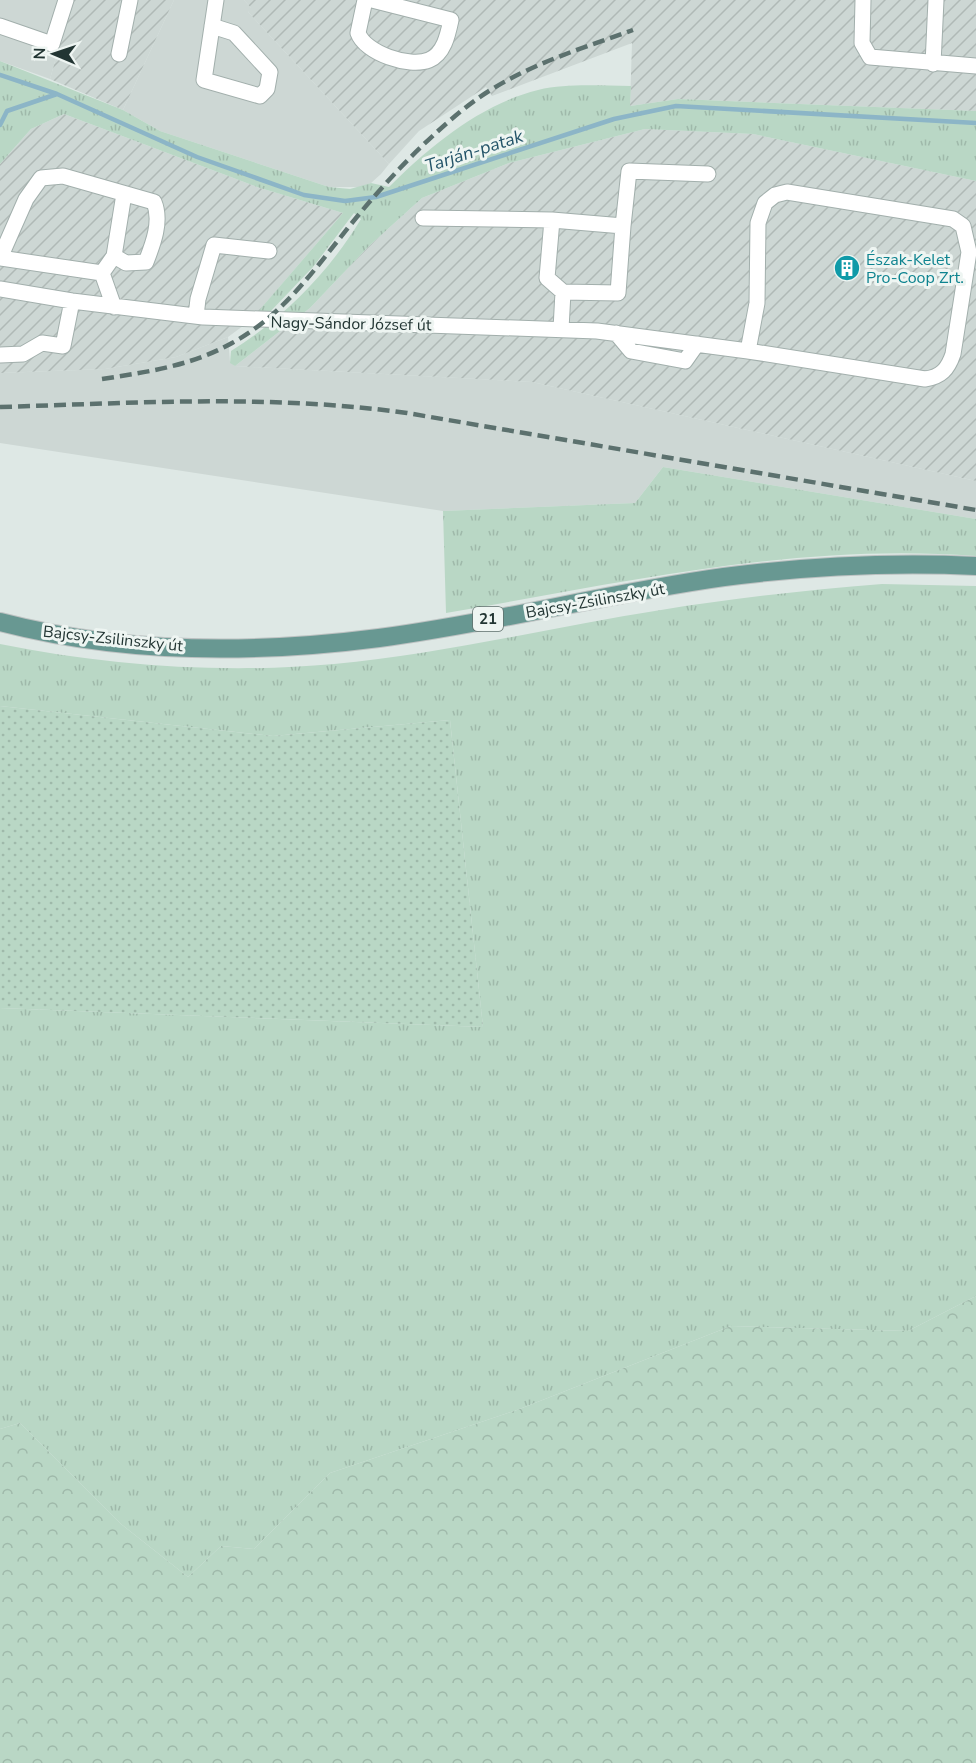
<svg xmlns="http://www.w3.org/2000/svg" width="976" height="1763" viewBox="0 0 976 1763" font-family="'Nunito Sans',sans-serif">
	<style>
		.built { fill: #cdd7d4 }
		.industrial { fill: url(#industrial-furrows) }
		.grass { fill: url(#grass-tufts) }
		.forest { fill: url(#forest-crowns) }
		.garden { fill: url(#garden-dots) }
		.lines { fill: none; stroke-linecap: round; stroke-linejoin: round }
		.stream { stroke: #8cb5c7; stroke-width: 4.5 }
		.minor-casing { stroke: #a2afac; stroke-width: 17 }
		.major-casing { stroke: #bdc2c2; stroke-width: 20 }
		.minor { stroke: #fff; stroke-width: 15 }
		.major { stroke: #689892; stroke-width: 18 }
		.rail { stroke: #5c716e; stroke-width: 4.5; stroke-dasharray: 12 6; stroke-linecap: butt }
		.labels { text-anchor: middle; stroke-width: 6; stroke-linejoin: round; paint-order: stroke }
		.shield { fill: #eef5f2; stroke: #5f6f6c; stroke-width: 1.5 }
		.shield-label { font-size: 15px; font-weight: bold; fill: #223533 }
		.culture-label { font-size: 16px; fill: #0d838f; stroke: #eef5f2; text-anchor: start }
		.street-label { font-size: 16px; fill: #223533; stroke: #eef5f2 }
		.water-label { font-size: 18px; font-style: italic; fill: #245469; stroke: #eef5f2 }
	</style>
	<defs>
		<pattern id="industrial-furrows" width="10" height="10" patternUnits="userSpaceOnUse" patternTransform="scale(1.5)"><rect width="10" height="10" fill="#cdd7d4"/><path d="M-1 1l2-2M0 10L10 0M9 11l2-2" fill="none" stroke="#b0b9b6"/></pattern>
		<pattern id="grass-tufts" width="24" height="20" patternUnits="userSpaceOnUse" patternTransform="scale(1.5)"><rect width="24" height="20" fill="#b9d7c5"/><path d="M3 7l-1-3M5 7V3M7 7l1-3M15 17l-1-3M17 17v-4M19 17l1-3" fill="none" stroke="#9fb9aa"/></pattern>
		<pattern id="forest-crowns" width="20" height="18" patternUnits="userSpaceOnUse" patternTransform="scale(1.5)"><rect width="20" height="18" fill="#b9d7c5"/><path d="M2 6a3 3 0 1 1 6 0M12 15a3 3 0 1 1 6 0" fill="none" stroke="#9fb9aa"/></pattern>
		<pattern id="garden-dots" width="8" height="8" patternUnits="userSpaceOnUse" patternTransform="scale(1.5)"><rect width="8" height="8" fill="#b9d7c5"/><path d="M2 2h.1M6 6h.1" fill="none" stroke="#9fb9aa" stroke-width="1.8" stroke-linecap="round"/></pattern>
	</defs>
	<rect width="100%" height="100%" fill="#dee8e5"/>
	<path class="built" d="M0,0H72L50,79L0,61Z
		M174,0H244L252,9L248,12L389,164L381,174L371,183L360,187H329L160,131L123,110Z
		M228,337L230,362L235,366L532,382L976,481V519L663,467L635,503L443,511L0,443V373L105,369L176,357Z"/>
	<path class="industrial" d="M72,0H174L123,110L50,79Z
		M244,0H976V111L678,99L630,106L632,43L492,96L486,87L419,131L389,164L248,12L251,8Z
		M64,114L257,187L343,213L251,320L228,337L176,357L105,369L0,373V164L31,129Z
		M645,129L753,134L976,181V481L532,382L235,366L310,308L369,246L422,198L509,163Z"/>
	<path class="grass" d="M0,61L123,110L160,131L329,187L350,189L371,183L389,187C430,146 481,104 538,90C568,83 600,86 631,86L630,106L678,99L976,111V181L753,134L645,129L509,163L422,198L369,246L310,308L235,366L230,363L231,351C284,318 329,272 361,219L354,213L313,267L268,314H256L343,213L257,187L64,114L31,129L0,164Z
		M663,467L976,519V556C797,542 621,583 446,613L443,511L635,503Z
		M882,584L976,586V1296L908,1331L731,1326L517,1410L330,1473L254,1549L221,1546L188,1577L121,1524L20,1423L0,1429V1008L483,1027L450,720L273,736L0,706V644C109,666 224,674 334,664C444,654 552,627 661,610C734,598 808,590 882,584Z"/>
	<path class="forest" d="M976,1296V1763H0V1429L20,1423L121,1524L188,1577L221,1546L254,1549L330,1473L517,1410L731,1326L908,1331Z"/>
	<path class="garden" d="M0,706L273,736L450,720L483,1027L0,1008Z"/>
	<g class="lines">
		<path class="stream" d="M0,75L57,94L197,157L304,195L345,201L376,197L614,119L676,106L976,123
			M0,125L7,111L57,94"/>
		<g class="minor-casing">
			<path id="minor" d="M365,0L358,33C365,53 409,68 429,60C444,54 448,34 451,20L372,0
				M863,0L862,43L870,57L976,66
				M0,26L52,44L66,0
				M212,26L234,33L270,72L267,89L260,96L204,80L216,0
				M119,54L130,0
				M933,64L936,0
				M423,218L552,220
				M623,226L629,171L708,174
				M0,258L26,199L41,178L63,176L154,202C162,221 153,244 146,262L126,263L114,256L124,194
				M0,258L102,273L114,256
				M102,273L114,307
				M0,289L72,301L203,317L597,331L748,351L925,379C941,377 948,369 953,354L969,252L963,226L953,219L787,192L775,195L765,203L758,223L757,303L748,351
				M196,316L198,299L214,245L269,251
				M561,329L563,292L547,278L552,220L623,226L618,293L563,292
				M616,333L631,351L685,361L697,344
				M0,355L23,354L42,343L63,346L72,301"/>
		</g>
		<g class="major-casing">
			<path id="major" d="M0,622C122,654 254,654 379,638C495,623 608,593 724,577C809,566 891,562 976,566"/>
		</g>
		<use href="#minor" class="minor"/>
		<use href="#major" class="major"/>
		<path class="rail" d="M102,379C147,372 191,366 232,343C286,314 318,264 356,218C388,179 425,140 465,108C514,69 574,51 633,30
			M0,407C136,403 271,394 407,413L976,510"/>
	</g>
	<defs>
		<g id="building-disc" transform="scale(1.35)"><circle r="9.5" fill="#0f9aa8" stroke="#eef5f2"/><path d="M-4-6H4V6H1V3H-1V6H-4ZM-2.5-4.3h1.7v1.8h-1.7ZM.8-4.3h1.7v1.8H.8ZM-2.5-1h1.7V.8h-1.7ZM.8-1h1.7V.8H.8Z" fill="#fff"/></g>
	</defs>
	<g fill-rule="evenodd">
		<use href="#building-disc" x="847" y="268"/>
	</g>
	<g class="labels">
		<rect class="shield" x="473" y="607" width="30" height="24" rx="4.5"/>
		<g class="shield-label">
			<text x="488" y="624">21</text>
		</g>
		<g class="culture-label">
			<text x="866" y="265">Észak-Kelet<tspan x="866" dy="18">Pro-Coop Zrt.</tspan></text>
		</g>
		<g class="street-label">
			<text transform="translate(351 323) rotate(1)" y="6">Nagy-Sándor József út</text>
			<text transform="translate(595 600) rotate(-10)" y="6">Bajcsy-Zsilinszky út</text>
			<text transform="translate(113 638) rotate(6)" y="6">Bajcsy-Zsilinszky út</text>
		</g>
		<g class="water-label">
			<text transform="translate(474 151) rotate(-18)" y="6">Tarján-patak</text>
		</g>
	</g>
	<g transform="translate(54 54) rotate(272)" stroke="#eef5f2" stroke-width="4.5" paint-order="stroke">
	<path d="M0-4.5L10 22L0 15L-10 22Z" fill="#223533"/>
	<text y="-9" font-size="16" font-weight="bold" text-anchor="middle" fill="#223533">N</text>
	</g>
</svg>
